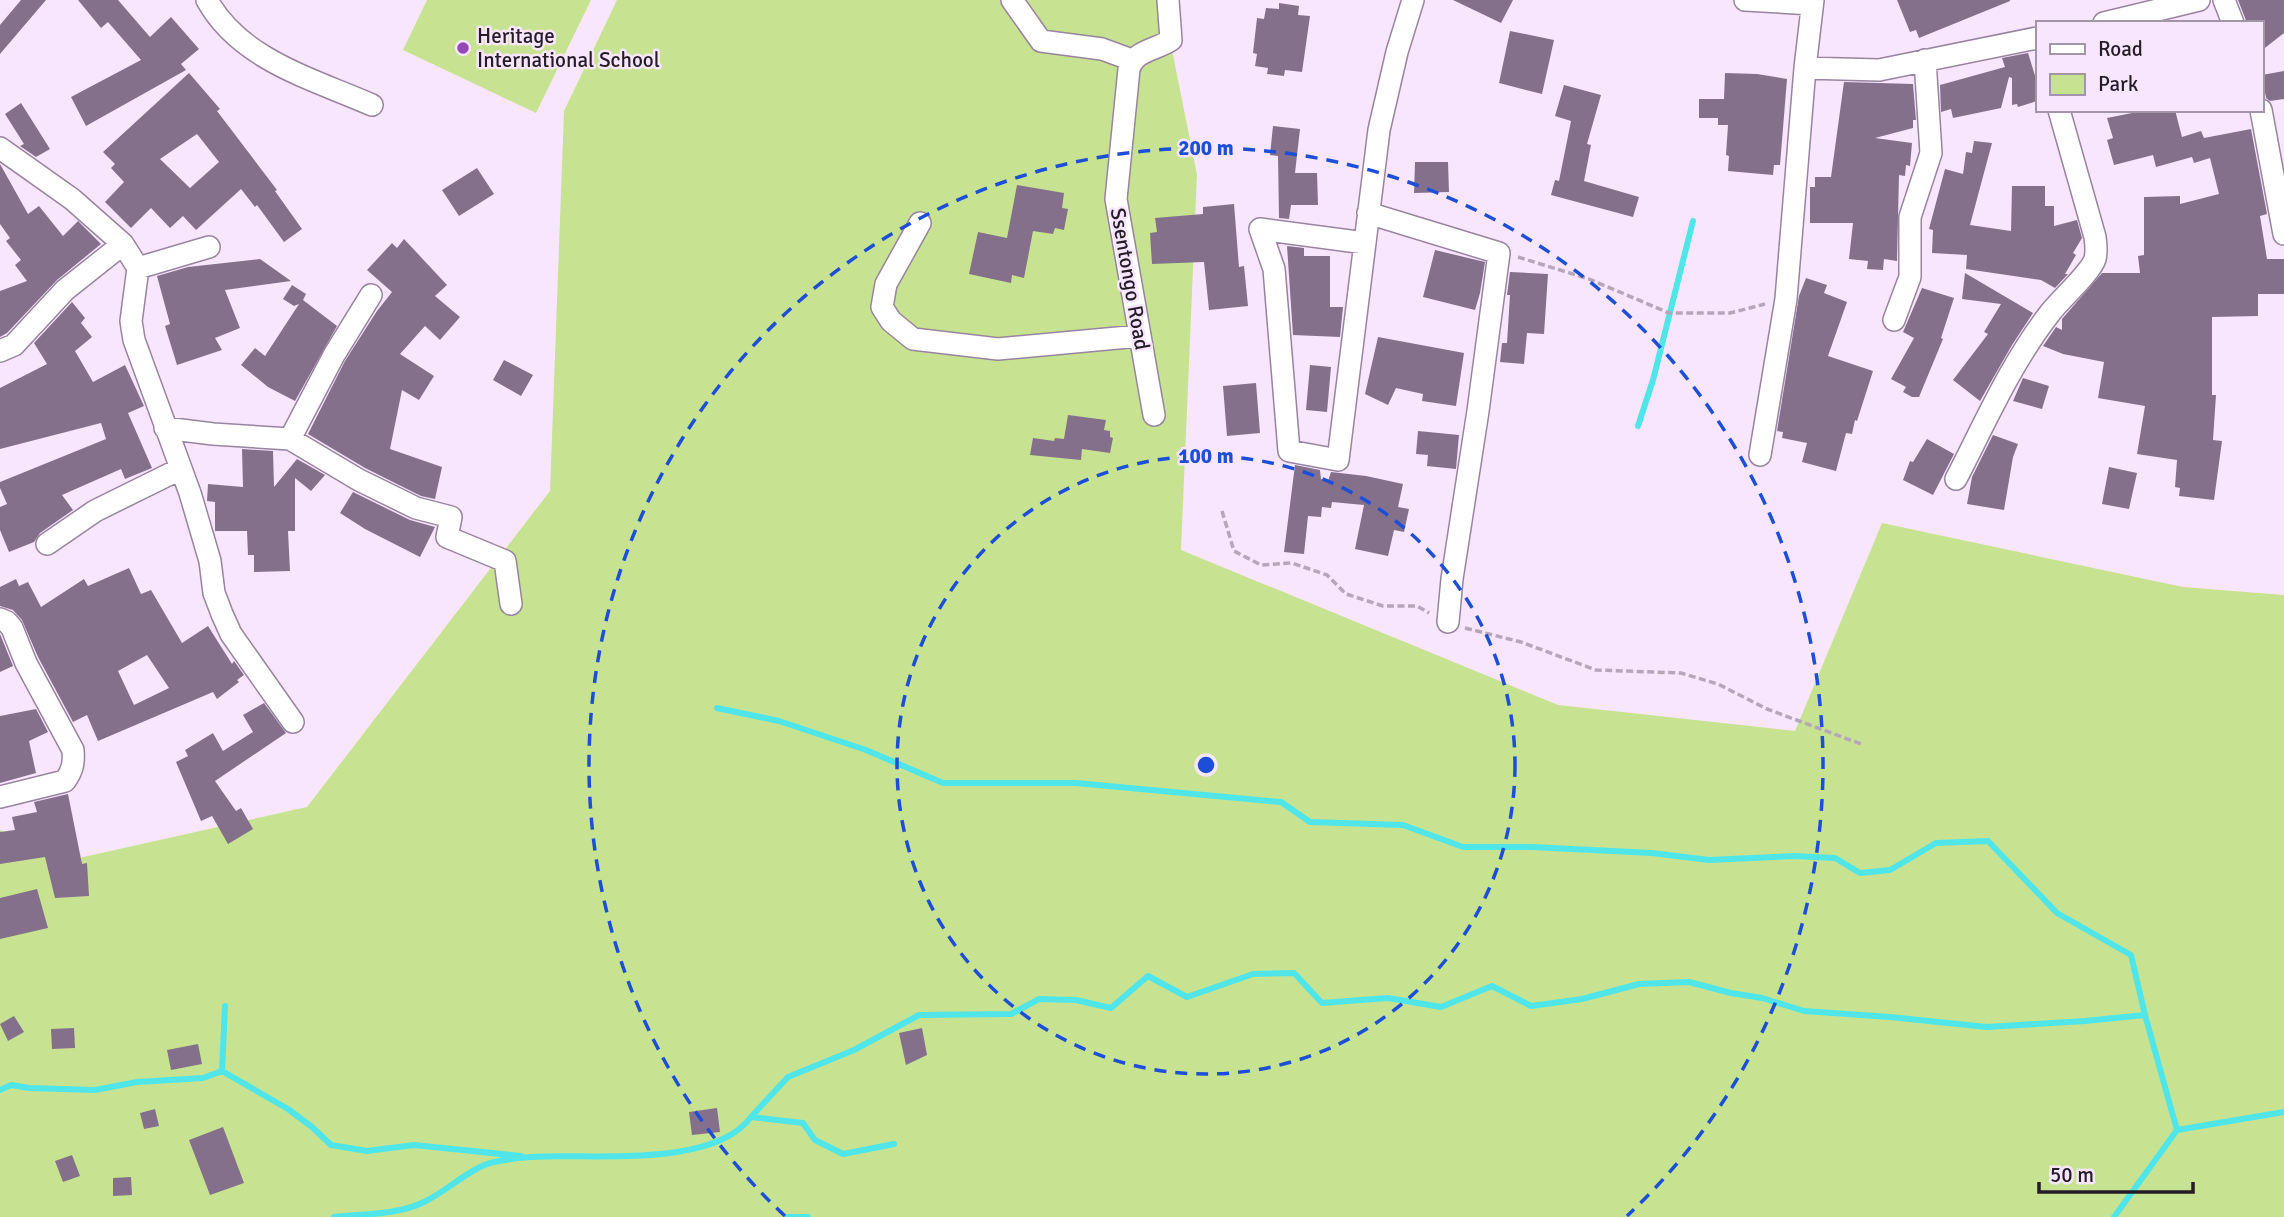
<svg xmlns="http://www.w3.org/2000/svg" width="2284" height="1217" viewBox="0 0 2284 1217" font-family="Signika,sans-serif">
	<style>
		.green { fill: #c7e392 }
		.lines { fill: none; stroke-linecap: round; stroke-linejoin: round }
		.stream { stroke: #50e5e8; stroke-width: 6 }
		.building { fill: #84708a; fill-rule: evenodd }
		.minor-casing { stroke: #98849f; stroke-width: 24 }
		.path { stroke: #b5a6ba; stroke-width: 3.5; stroke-dasharray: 7 3.5; stroke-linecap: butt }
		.minor { stroke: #fff; stroke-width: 21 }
		.ring { fill: none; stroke: #1d4ed8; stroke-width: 3.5; stroke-dasharray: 12 9 }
		.poi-dot { fill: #9648b9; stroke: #f8e6fe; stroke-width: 2.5 }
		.labels { text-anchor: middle; stroke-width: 5; stroke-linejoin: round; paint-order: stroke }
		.poi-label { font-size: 21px; fill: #241c27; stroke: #f8e6fe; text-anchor: start }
		.street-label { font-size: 21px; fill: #241c27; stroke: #f8e6fe }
		.centre { fill: #1d4ed8; stroke: #f8e6fe; stroke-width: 3.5 }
		.ring-label { font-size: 21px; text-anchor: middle; font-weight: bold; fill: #1d4ed8; stroke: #f8e6fe; stroke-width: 5; stroke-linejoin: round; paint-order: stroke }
	</style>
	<rect width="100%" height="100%" fill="#f8e6fe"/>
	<path class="green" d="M427,0H591L536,113L403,50Z
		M617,0H1162L1197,175L1181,550L1558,705L1795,731L1882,523L2183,587L2284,595V1217H0V830L70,860L307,807L550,491L564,111Z"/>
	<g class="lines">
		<path class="stream" d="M1638,426L1653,380L1693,221
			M717,708L779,721L866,750L943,783H1076L1281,802L1310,822L1403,825L1463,847H1532L1652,853L1709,860L1794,856L1835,858L1860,873L1890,870L1936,843L1988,841L2057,913L2131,955L2145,1015
			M222,1071L288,1109L312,1127L331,1145L367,1151L414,1145L521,1156
			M222,1071L225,1006
			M0,1090L11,1085L29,1088L95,1090L137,1082L203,1078L222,1071
			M751,1117L788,1077L854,1050L919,1015L1011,1014L1039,999L1076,1000L1111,1008L1148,976L1187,997L1253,974L1294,973L1322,1003L1388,998L1441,1007L1492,986L1531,1006L1582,999L1639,984L1689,982L1731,993L1762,998L1804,1011L1890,1017L1987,1027L2085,1021L2145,1015L2177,1130L2284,1112
			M334,1217C362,1214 398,1215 424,1202C443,1193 459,1178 478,1168C490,1161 517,1158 531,1157C589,1153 713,1169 751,1117L803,1123L815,1140L843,1154L894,1144
			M788,1217H808
			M2114,1217L2177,1130"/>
	</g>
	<path class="building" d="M21,0H46L0,54V25Z
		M78,0H118L150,37L171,17L199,49L181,64L186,70L86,126L71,97L141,60L108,22L101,28Z
		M1453,0H1513L1501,23Z
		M1897,0H2010V1L1919,38L1916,30L1910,32Z
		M2238,0H2284V33L2261,51V23H2247Z
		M1279,3L1299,6L1298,15L1310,16L1302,72L1285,70L1284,76L1267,74L1268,68L1255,66L1257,54L1253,53L1257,18L1264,19L1266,8L1279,9Z
		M1510,31L1554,40L1542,94L1499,83Z
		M2028,53L2037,82V101L2018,107L2017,104L2012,105V78L2009,77L2001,108L1953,118L1951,109L1941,112L1940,85L2005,67L2002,58Z
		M2284,71V99L2270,101L2266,98L2262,75Z
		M189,73L220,109L217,111L277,190L275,191L302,229L284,242L257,205L255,207L241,189L196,230L183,216L170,228L151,208L131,228L105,202L124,182L111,168L115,164L103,152ZM197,134L219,162L190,188L160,159Z
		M1725,73L1757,74L1787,79L1780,165H1774L1773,175L1728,171L1729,156L1726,155L1728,125H1718V118H1699V99H1724Z
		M1844,82L1913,84L1916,120H1913V128L1875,138L1912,143L1910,166L1906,165L1905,176L1899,175L1897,261L1884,259L1883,270L1867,269L1868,261L1849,259L1853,223H1810V187H1815V177H1831Z
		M1564,85L1601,95L1587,144L1591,145L1584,181L1639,197L1633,217L1551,195L1555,180L1559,181L1571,121L1555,116Z
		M21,103L50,149L36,157L20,146L24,144L5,114Z
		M2147,110H2175L2182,137L2201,131L2204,138L2251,129L2267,214L2260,216L2267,259H2284V294H2258V316L2212,317V395H2216L2213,440L2222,441L2214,500L2179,496L2180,488L2175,487L2177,460L2137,454L2145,406L2098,398L2104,362L2063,354L2043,346L2056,327L2062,330V319L2102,273H2140L2138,256L2144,255V197L2180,196V204L2219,194L2210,158L2194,163L2192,157L2156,167L2153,155L2114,165L2107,140L2113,138L2107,118Z
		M1273,126L1300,129L1295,173H1317L1318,205H1291L1289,219L1279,218L1278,156L1270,155Z
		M1974,141L1992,143L1970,225L2011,231L2012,186H2045V206H2054V226L2077,220L2082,238L2073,253L2076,255L2065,274H2068L2055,288L2041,280L1966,269L1967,255L1932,253L1933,230L1929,229L1945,169L1963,174L1966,152L1972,153Z
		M1415,162H1448L1449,192L1414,193Z
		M0,164L28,214L39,206L63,236L78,221L101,244L57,280L7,333L0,337V291L27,281L15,265L21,260L6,241L10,238L0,224Z
		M477,168L494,194L459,216L442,190Z
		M1017,185L1064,193L1062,208L1068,209L1064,230L1055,228L1053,234L1033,231L1024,278L1012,275L1011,283L969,274L978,232L1007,238Z
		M1234,204L1239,267L1244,266L1248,306L1209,310L1204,262L1152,264L1150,233L1157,232L1155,218L1203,214V207Z
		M404,239L447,285L435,296L460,317L440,340L425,326L400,354L434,376L419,400L402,390L390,449L442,467L435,499L421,496L365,468L308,434L345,361L377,311L392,292L367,270L392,243L397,248Z
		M1287,246L1304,248V256H1330V307H1343L1340,337L1293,335Z
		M1435,250L1485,262L1480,293L1475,310L1423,297Z
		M260,259L291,281L225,290L240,328L215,338L222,350L177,365L165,326L170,324L157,276L188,267Z
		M1510,272L1548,274L1544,334L1527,333L1524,364L1500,362L1502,343H1507L1510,295H1507Z
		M1965,273L2033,313L2012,345L1980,401L1953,380L1988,334L1984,332L2001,304L1962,299Z
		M1806,278L1827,285L1824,293L1847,302L1828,356L1873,371L1857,421L1855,420L1852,434L1846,433L1836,471L1802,462L1807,443L1782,438L1783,432L1777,431L1799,296Z
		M292,285L306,294L303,300L337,326L295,401L268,387L241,365L255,348L265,356L299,304L294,306L283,299Z
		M1922,288L1954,298L1941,338L1943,339L1919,397H1912L1903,392L1906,387L1891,379L1914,338L1903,332Z
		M72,302L85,318L81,323L92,337L75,351L93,382L125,365L144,406L128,413L152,468L125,479L121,469L62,495L73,510L40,533L34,542L9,552L0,530V507L7,504L0,488V482L106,439L101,423L0,449V388L47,364L34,343Z
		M1378,337L1464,353L1456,406L1422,401L1423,394L1396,388L1388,405L1365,394Z
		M504,360L533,375L521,396L493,380Z
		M1310,365L1331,367L1327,412L1306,410Z
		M2023,378L2049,386L2042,409L2013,401Z
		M1256,383L1260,433L1227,436L1223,386Z
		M1068,415L1106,420L1104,430L1110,431V437L1113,438L1110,453L1082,449L1081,460L1030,455L1033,438L1054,441L1055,438L1064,439Z
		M1418,431L1459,435L1456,469L1427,466L1428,455L1416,454Z
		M1993,435L2018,444L2013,457L2004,510L1967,504L1972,477Z
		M1927,439L1954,454L1933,495L1903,480L1910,461L1913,462Z
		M242,449L273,451L274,487L297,459L325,475L311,491L295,478V531H288L290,571L254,572V555H248L247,531H215V502L207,501L208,484L243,487Z
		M1295,465L1320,470L1321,479L1328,481L1331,472L1366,476L1403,484L1398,507L1409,509L1404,532L1394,530L1388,556L1355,549L1364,505L1332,502L1331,508L1322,507L1321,517L1308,516L1304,554L1284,552Z
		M2109,467L2137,473L2129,509L2102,504Z
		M353,492L410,520L435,527L420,557L365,529L340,513Z
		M129,568L141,594L151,590L182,643L208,626L232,664L234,661L244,675L237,680L239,682L217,699L213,692L98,741L87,715L73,722L38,657L22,620L13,610L0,606V587L16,579L19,586L28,582L41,607L84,579L88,586ZM147,655L169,688L134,705L118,671Z
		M0,634L13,666L0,672Z
		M264,703L286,733L215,781L236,811L241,808L253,829L228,844L212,816L201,821L176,762L188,756L185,750L213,733L223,751L253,732L243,715Z
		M36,709L48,732L29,741L36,773L0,783V716Z
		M68,794L82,864L87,863L89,896L55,898L45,857L0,864V832L15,830L12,817L37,812L34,802Z
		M37,889L48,928L0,939V898Z
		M14,1016L24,1032L8,1041L0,1024Z
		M74,1028L75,1048L52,1049L51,1029Z
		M922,1028L927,1055L906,1065L899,1033Z
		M198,1044L202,1064L171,1070L167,1050Z
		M717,1108L720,1132L692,1135L689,1112Z
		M155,1109L159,1126L144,1129L140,1113Z
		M223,1127L244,1183L210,1195L189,1140Z
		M72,1155L80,1176L63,1182L55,1161Z
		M131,1177L132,1195L113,1196V1178Z"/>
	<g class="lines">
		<g class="minor-casing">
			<path id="minor" d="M207,0C240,60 313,79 372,105
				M1012,0L1041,41L1102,49L1132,60
				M1745,0L1812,4
				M2224,0L2233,23
				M2104,23L2199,0
				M1805,68L1879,70L2037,38
				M2261,110L2284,234
				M0,148L72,199L123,244L138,268L131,321L134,340L190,493L210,561L214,593L222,614L231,634L293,722
				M1368,213L1499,253L1478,411L1452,579L1448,622
				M920,223L886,284L882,307L891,321L913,339L998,349L1139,336
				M1365,243L1260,229L1274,269L1289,451L1338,460L1379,130L1397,52L1413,0
				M138,268L209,247
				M1894,320L1910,277V217L1931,153L1925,60
				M0,351L14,345L65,290L123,244
				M1154,415L1116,199L1129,69C1135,50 1156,50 1171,40L1168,0
				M165,428L213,434L290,439L334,355L371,295
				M290,439L359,480L416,508L451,517L447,537L505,561L511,604
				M1760,455L1786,299L1805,68L1813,0
				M1956,479C1985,423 2011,363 2050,313C2060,300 2091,272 2095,259C2097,251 2096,245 2095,237L2059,110
				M47,544L95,511L180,469
				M0,619L7,622L12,628L26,663L73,750C74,762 73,770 65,781L0,797"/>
		</g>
		<path class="path" d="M1518,257L1589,279L1669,313H1730L1765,304
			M1222,511L1234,551L1261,565L1292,563L1327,575L1346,594L1383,606H1417L1429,613
			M1465,628L1521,642L1596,670L1681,673L1718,684L1767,709L1861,744"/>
		<use href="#minor" class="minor"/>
	</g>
	<g class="ring">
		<circle cx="1206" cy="765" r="309"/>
		<path d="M785 1216A617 617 0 1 1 1627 1216"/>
	</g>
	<circle class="poi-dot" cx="463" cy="48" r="7"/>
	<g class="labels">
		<g class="poi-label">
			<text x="477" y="43">Heritage<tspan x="477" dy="24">International School</tspan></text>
		</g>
		<g class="street-label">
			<text transform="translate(1130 279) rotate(80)" y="7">Ssentongo Road</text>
		</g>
	</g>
	<circle cx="1206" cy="765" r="10" class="centre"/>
	<g class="ring-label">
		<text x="1206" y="155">200 m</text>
		<text x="1206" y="463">100 m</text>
	</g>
	<rect x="2036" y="21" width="228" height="91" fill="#f8e6fe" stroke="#a395a8" stroke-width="2"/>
	<rect x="2050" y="44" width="35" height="10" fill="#ffffff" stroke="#a395a8" stroke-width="2"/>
	<text x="2098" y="56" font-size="21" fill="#241c27">Road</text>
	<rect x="2050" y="74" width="35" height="21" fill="#c7e392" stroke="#a395a8" stroke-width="2"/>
	<text x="2098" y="91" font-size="21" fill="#241c27">Park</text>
	<path d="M2039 1182v10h154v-10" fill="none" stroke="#241c27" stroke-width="3.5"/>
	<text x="2050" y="1182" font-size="21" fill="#241c27" stroke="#f8e6fe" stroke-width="5" paint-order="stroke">50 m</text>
</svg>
